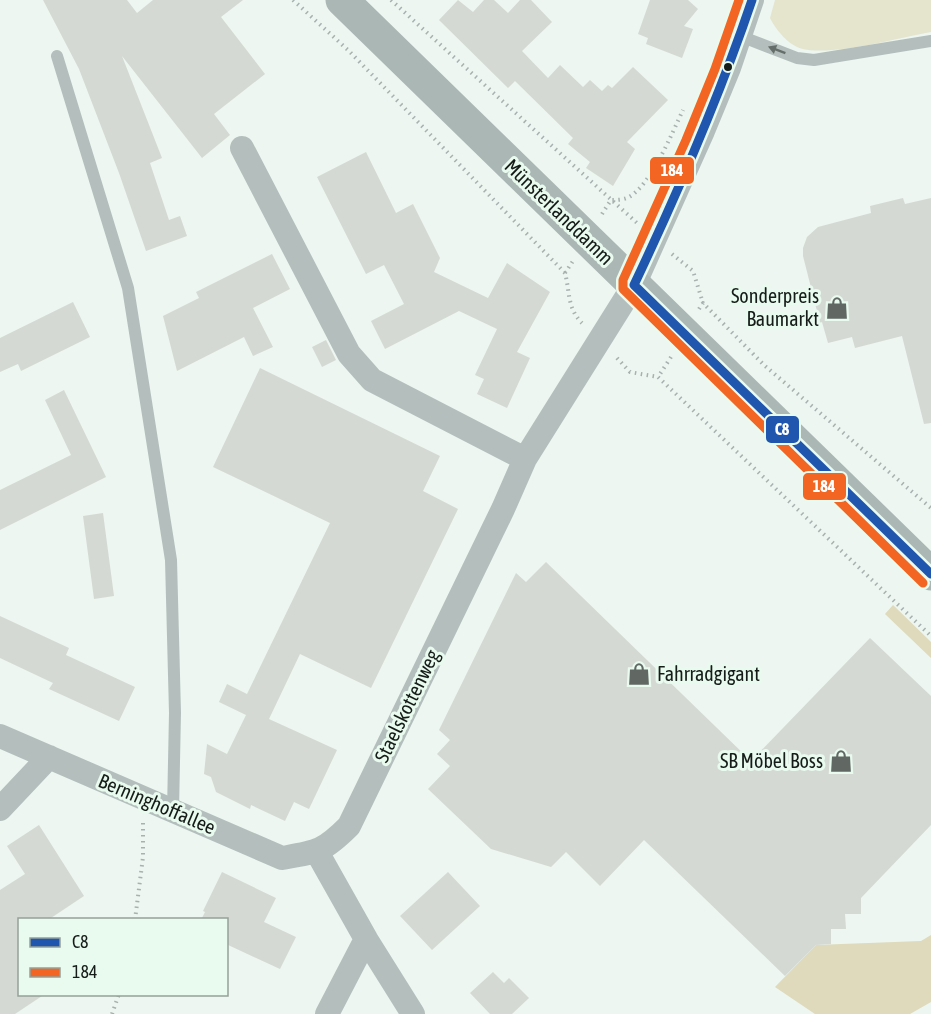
<svg xmlns="http://www.w3.org/2000/svg" width="931" height="1014" viewBox="0 0 931 1014" font-family="'Asap Condensed',sans-serif">
	<style>
		.green { fill: #e5e4cd }
		.forest { fill: #dedabb }
		.building { fill: #d4d9d4 }
		.lines { fill: none; stroke-linecap: round; stroke-linejoin: round }
		.path { stroke: #a8b1af; stroke-width: 4; stroke-dasharray: 1.5 4.5; stroke-linecap: butt }
		.service { stroke: #b4bfbd; stroke-width: 12 }
		.minor { stroke: #b4bfbd; stroke-width: 24 }
		.primary { stroke: #aab7b4; stroke-width: 33 }
		.bus-1-casing { stroke: #e9faef; stroke-width: 14 }
		.bus-2-casing { stroke: #e9faef; stroke-width: 14 }
		.bus-1 { stroke: #2056ae; stroke-width: 9 }
		.bus-2 { stroke: #f26522; stroke-width: 9 }
		.oneway { fill: #656e6a }
		.bus-dot { fill: #161c18; stroke: #e9faef; stroke-width: 2 }
		.labels { text-anchor: middle; stroke-width: 6; stroke-linejoin: round; paint-order: stroke }
		.street-label { font-size: 20px; fill: #161c18; stroke: #e9faef }
		.poi-label { font-size: 20px; fill: #161c18; stroke: #e9faef; text-anchor: end }
		.line-badge { stroke: #e9faef; stroke-width: 2 }
		.badge-label { font-size: 16px; text-anchor: middle; font-weight: bold; fill: #fff }
	</style>
	<rect width="100%" height="100%" fill="#edf6f0"/>
	<path class="green" d="M775,0H931V32C898,38 833,56 803,49C789,46 776,30 770,18Z"/>
	<path class="forest" d="M893,605L931,642V658L885,614Z
		M931,935V1002L910,1014H815L775,987L816,945L921,941Z"/>
	<path class="building" d="M43,0H127L137,13L153,0H243L221,17L265,74L214,114L230,135L202,158L122,56L162,158L150,163L169,220L180,216L187,236L146,251L119,173L79,69Z
		M458,0L473,12L484,0H494L508,13L520,0H531L552,22L522,51L548,78L560,65L583,87L590,80L602,91L608,85L612,88L633,67L668,100L627,142L635,149L613,186L586,168L590,162L568,144L573,138L515,81L508,88L439,20Z
		M650,0H688L698,9L684,26L693,29L682,58L646,44L648,38L638,34Z
		M366,152L396,213L413,204L440,258L434,272L488,298L507,263L550,292L517,352L530,358L507,408L477,394L484,379L475,375L497,329L459,311L385,349L371,321L404,304L384,265L366,274L317,177Z
		M903,198L905,204L931,198V423L924,424L902,336L855,348L852,337L828,343L822,322L820,323L803,256V248L807,237L818,227L871,213L870,206Z
		M272,254L290,289L253,308L273,347L253,356L244,337L177,371L163,316L199,298L196,292Z
		M73,302L90,337L21,371L18,364L0,372V338Z
		M326,340L336,360L322,367L312,347Z
		M260,368L440,456L423,491L458,509L371,688L300,654L269,719L337,750L309,809L294,802L285,821L251,805L250,809L216,792L211,777L204,774L207,744L227,754L246,715L219,702L227,684L247,694L330,523L213,467Z
		M64,390L106,477L0,530V490L71,455L45,400Z
		M103,513L114,596L94,599L83,516Z
		M546,562L751,761L870,638L931,696V825L861,898V914H845L846,929H831V944L816,945L785,976L644,840L600,886L566,852L551,867L491,849L428,789L450,766L437,754L450,740L439,730L516,573L526,582Z
		M0,616L69,648L66,655L135,687L119,721L49,689L53,683L0,658Z
		M39,825L84,896L48,920H20V994H45L15,1014H0V890L25,874L7,846Z
		M222,872L276,898L264,922L296,937L280,969L226,944V920H201L205,912L203,911Z
		M448,872L480,906L432,950L400,916Z
		M493,972L504,983L509,978L529,998L512,1014H490L470,993Z"/>
	<g class="lines">
		<path class="path" d="M293,0L348,50L565,273C570,292 567,308 582,323
			M391,0L637,223
			M602,214L611,200C617,200 623,200 629,197C651,185 672,133 683,110
			M672,254L693,271L703,303
			M565,273L573,261
			M699,309L703,303L764,365L931,508
			M671,357L658,377L931,636
			M617,358L630,372L658,377
			M135,920L143,857V822
			M112,1014L119,994"/>
		<path class="service" d="M740,36L797,58L814,60L931,41
			M57,56L128,288L171,560L175,713L173,811"/>
		<path class="minor" d="M242,148L349,354L372,380L525,459
			M0,736L282,858C317,852 323,852 349,826L503,509L525,459L634,285L703,131L729,68L752,0
			M0,809L49,757
			M317,852L366,939L413,1014
			M327,1014L366,939"/>
		<path class="primary" d="M342,0L931,574"/>
		<g class="bus-1-casing">
			<path id="bus-1" d="M634,285L931,574
				M634,285C678,192 719,98 752,0"/>
		</g>
		<g class="bus-2-casing">
			<path id="bus-2" d="M739,0L715,69L686,140L623,280V289L923,583"/>
		</g>
		<use href="#bus-1" class="bus-1"/>
		<use href="#bus-2" class="bus-2"/>
	</g>
	<defs><path id="oneway-solid" d="M-6-.8H1V-3.2L6.5 0L1 3.2V.8H-6Z" transform="scale(1.5)"/></defs>
	<use class="oneway" href="#oneway-solid" transform="translate(777 50) rotate(-159)"/>
	<defs>
		<g id="shop-bare" transform="scale(1.8)"><path d="M-5-2.5h2.3a2.7 3.5 0 0 1 5.4 0H5L5.5 6h-11ZM-1.5-2.5h3a1.5 2.3 0 0 0-3 0Z" fill="#616864" stroke="#e9faef" stroke-width="2.5" paint-order="stroke"/></g>
	</defs>
	<g fill-rule="evenodd">
		<use href="#shop-bare" x="837" y="308"/>
		<use href="#shop-bare" x="639" y="674"/>
		<use href="#shop-bare" x="841" y="761"/>
	</g>
	<circle class="bus-dot" cx="728" cy="67" r="5"/>
	<g class="labels">
		<g class="street-label">
			<text transform="translate(559 212) rotate(44)" y="7">Münsterlanddamm</text>
			<text transform="translate(407 706) rotate(-64)" y="7">Staelskottenweg</text>
			<text transform="translate(157 804) rotate(23)" y="7">Berninghoffallee</text>
		</g>
		<g class="poi-label">
			<text x="819" y="303">Sonderpreis<tspan x="819" dy="23">Baumarkt</tspan></text>
			<text x="657" y="681" text-anchor="start">Fahrradgigant</text>
			<text x="823" y="768">SB Möbel Boss</text>
		</g>
	</g>
	<g class="line-badge">
		<rect x="649" y="156" width="46" height="29" rx="6" fill="#f26522"/>
		<rect x="765" y="415" width="35" height="29" rx="6" fill="#2056ae"/>
		<rect x="802" y="472" width="45" height="29" rx="6" fill="#f26522"/>
	</g>
	<g class="badge-label">
		<text x="672" y="176">184</text>
		<text x="782" y="435">C8</text>
		<text x="824" y="492">184</text>
	</g>
	<rect x="18" y="918" width="210" height="78" fill="#e9faef" stroke="#95a199" stroke-width="1.5"/>
	<rect x="30" y="938" width="30" height="9" fill="#2056ae" stroke="#95a199" stroke-width="1.5"/>
	<text x="72" y="948" font-size="18" fill="#161c18">C8</text>
	<rect x="30" y="968" width="30" height="9" fill="#f26522" stroke="#95a199" stroke-width="1.5"/>
	<text x="72" y="978" font-size="18" fill="#161c18">184</text>
</svg>
